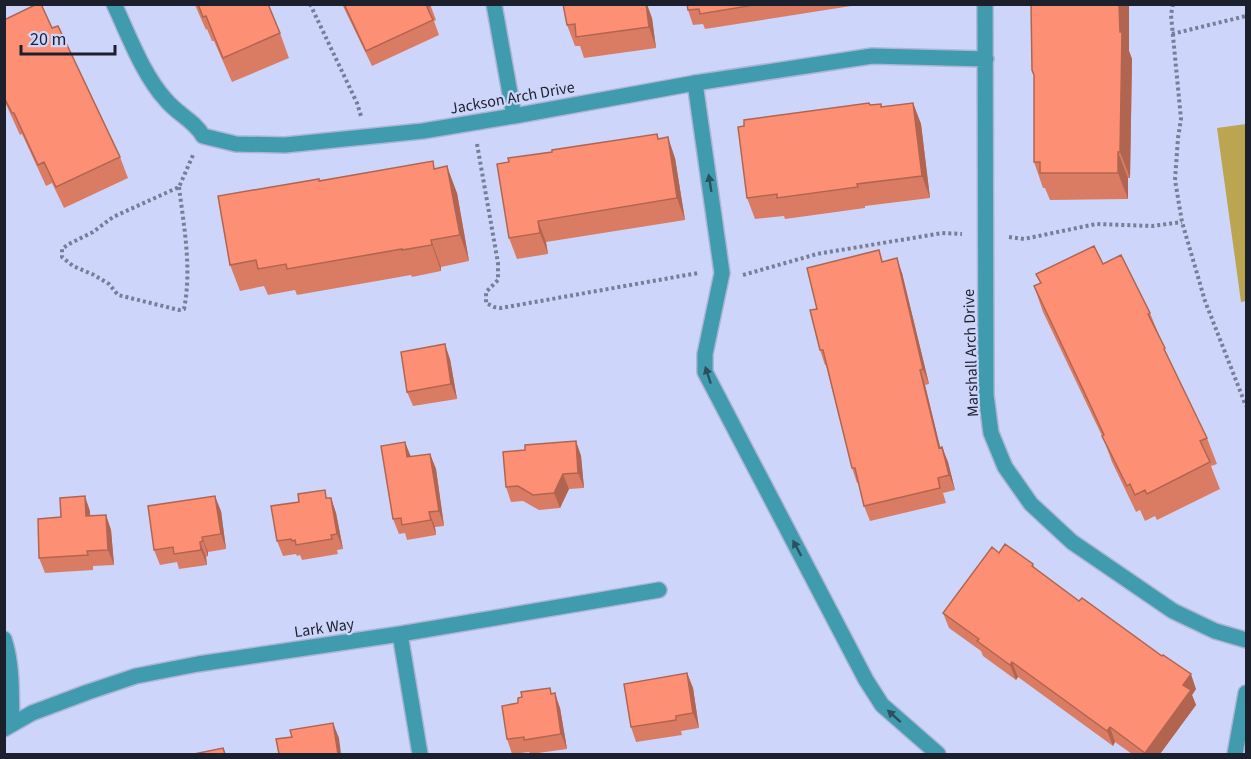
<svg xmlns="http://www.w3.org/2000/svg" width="1251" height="759" viewBox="0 0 1251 759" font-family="'Source Sans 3',sans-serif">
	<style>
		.green { fill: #bba551 }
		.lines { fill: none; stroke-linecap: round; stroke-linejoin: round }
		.service-casing { stroke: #adb5d5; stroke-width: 18 }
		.minor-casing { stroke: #adb5d5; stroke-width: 18 }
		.path { stroke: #787e97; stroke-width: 4; stroke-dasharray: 3 3; stroke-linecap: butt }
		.service { stroke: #419baf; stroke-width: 15 }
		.minor { stroke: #419baf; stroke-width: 15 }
		.wall { fill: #da7c64 }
		.shaded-wall { fill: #b16551 }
		.building { fill: #fd9074; stroke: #b16551; stroke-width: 1.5 }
		.oneway { fill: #2b5160 }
		.labels { text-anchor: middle; stroke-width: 4.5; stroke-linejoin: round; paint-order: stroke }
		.street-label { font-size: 16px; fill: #1c1f2c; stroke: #cdd6fa }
	</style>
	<rect width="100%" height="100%" fill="#cdd6fa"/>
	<path class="green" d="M1246,124V301L1241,302L1217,128Z"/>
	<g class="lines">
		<g class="service-casing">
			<path id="service" d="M695,83L722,273L705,354V372L866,680L882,705L938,754
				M1235,754L1246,693"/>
		</g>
		<g class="minor-casing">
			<path id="minor" d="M114,4C129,36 143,75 166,100C177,114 194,120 203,136L236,144L285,145L423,131L514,116L695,83L872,56L986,59
				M494,4L514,116
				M985,4L986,395L991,433L1005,467L1031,504L1072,542L1173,611L1215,631L1246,640
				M400,634L420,754
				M4,639C13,666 11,696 12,724
				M4,729L32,713L88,692L136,676L198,664L400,634L659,590"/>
		</g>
		<path class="path" d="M310,4L357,103L361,116
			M1173,4L1171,15L1181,119L1178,138L1175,180L1182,222L1205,301L1246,406
			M1172,34L1246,16
			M477,144L498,263V280L486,292V303L494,307L501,308L698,273
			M179,187C184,227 192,269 184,309L179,310L118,295L109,284L94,275L73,266L62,257V249L69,244L93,232L113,217L179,187L193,155
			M1009,237L1024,239L1096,224L1152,226L1182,222
			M743,275L817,254L942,233L962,234"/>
		<use href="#service" class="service"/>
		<use href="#minor" class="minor"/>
	</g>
	<path class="wall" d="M268,4L280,33L289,58L232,82L214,41H212L207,29L206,30L195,5Z
		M342,4H430L436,20L434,21L439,35L372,66Z
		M687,4H864L705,29L703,24L693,25L688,10Z
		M1031,4H1129V51L1132,59L1130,178H1128V199L1050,200L1045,188H1043L1034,162V77Z
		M652,18L656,48L584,58L580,46H575L567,25Z
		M4,20L52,28L120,157L128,178L64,208L52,183L46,186L22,134L20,135L4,100Z
		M913,103L921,124L930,198L865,206V208L785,219L784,216L755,219L747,198L870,105L881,104L882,107Z
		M657,134L658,139L675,158L685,220L546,242L548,254L517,259L509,238V162L552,152Z
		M436,169L457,193L469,261L441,267V271L412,277L411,275L297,295L295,290L268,295L264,286L240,291L230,265L320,181Z
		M879,250L883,262L902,273L929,384L925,385L940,447H942L948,462L955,490L943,493L946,503L870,521L864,506L859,483H857L852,468L826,365H825L820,350L817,309Z
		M1103,264L1150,313L1170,362L1207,438L1217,464L1211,466L1220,489L1157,520L1155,516L1145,521L1140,510L1136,512L1112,462L1104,440L1092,415L1043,312L1034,286L1040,283L1036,274Z
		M450,359L457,399L413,406L407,392Z
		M576,441L581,456L584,488L569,489L560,508L539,510L523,501L511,502L506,487L525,450Z
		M405,442L410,457L430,454L436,469L444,526L435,527L436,535L407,540L405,533L399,534L393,519Z
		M328,498H331L336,513L343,549L337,550L338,554L302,560L300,555L297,556L296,554L283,556L277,541Z
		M90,511V516L106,515L111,530L114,565L93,566V570L45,573L39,558L61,517Z
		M221,511L226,549L208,552V556L206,557L207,565L179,569L177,562L160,565L154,550Z
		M999,553L1033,564L1035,569L1196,689L1192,695L1196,705L1160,754H1132L1115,742L1113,746L1018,677L1016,680L983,656L981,651L949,628L943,613Z
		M687,673L693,688L699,728L681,731L682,735L636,742L631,727Z
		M552,694L560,708L567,749L531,754H530L529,752L512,754L507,739L518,703Z"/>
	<path class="shaded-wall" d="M646,4H647L652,18L656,48L649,27Z
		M1119,4H1129V51L1132,59L1130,178L1120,152Z
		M913,103L921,124L930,198L922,176Z
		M668,137L675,158L685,220L677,198Z
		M1118,152L1128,178V199L1118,173Z
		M447,166L457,193L469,261L460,235Z
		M538,221L546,242L548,254L540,233Z
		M431,240L441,267V271L432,245Z
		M897,258L902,273L929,384L923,369Z
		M445,344L450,359L457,399L451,384Z
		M920,370L925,385L944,463L939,448Z
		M576,441L581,456L584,488L578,473Z
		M405,442L411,457H407Z
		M942,447L948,462L955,490L949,475Z
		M430,454L436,469L444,526L439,511Z
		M563,474L569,489L560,508L554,493Z
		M85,496L90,511L91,531L86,516Z
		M215,496L221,511L226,549L221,534Z
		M331,498L336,513L343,549L337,534Z
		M429,512L435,527L436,535L431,520Z
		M106,515L111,530L114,565L108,550Z
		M202,537L208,552V556L203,541Z
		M200,542L206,557L207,565L201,550Z
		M1012,662L1018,677L1016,680L1010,665Z
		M687,673L693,688L699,728L693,713Z
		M1191,674L1196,689L1192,695L1196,705L1160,754H1145V753L1183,685Z
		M555,693L560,708L567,749L561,734Z
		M333,723L339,738L341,754H338Z
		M1110,727L1115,742L1113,746L1107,731Z"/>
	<path class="building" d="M37,4H41L52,28L58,26L120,157L56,187L44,162L38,165L14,113H12L4,97V20Z
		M198,4H268L280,33L223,58L206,16L203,17Z
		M344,4H430L431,5L427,7L433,20L366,51Z
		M563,4H646L649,27L576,37L575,24L567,25Z
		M687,4H760L700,14L699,9L688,10Z
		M1031,4H1119L1120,32H1122L1120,152H1118V173H1040V162H1034V75L1032,70Z
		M869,103L870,105L881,104V107L913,103L922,176L857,184L858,187L777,198V194L747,198L738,127L744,126V120Z
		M657,134L658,139L668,137L677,198L538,221L540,233L509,238L497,164L509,162L508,158L552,152V150Z
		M433,161L434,169L447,166L460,235L431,240L432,245L402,250V249L287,269L286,264L258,269L256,260L230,265L218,196L319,179V181Z
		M1094,246L1103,264L1121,255L1150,313L1148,314L1165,348L1164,349L1207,438L1200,441L1210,462L1147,494L1145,490L1135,495L1130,484L1127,486L1102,436L1104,435L1087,398L1034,286L1041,283L1036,274Z
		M879,250L882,262L897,258L923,369L920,370L939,448L942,447L949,475L938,478L940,488L864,506L855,468H852L823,350H820L810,310L817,309L807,268Z
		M445,344L451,384L407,392L401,352Z
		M576,441L578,473L563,474L554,493L533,495L518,486L506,487L503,452L525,450V445Z
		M405,442L407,457L430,454L439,511L429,512L431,520L402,525L401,518L393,519L381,446Z
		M325,490L326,498H331L337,534L331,535L332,539L296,545L295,540L292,541L291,539L277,541L271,506L299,502L298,494Z
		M85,496L86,516L106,515L108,550L87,551L88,555L39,558L38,519L61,517L60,498Z
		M215,496L221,534L202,537L203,541L200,542L201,550L174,554L173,547L154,550L148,506Z
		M1005,544L1033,564L1032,566L1079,601L1082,598L1162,656L1163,655L1191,674L1183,685L1191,690L1145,753L1110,727L1107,731L1012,662L1010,665L977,641L979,639L943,613L992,547L999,553Z
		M687,673L693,713L676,716V720L631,727L624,684Z
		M550,688L551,694L555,693L561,734L524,740V737L507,739L502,706L518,703V698L522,697L521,692Z
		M333,723L338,754H279L276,739L292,737L290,730Z
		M223,748L225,754H194Z"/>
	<defs><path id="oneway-solid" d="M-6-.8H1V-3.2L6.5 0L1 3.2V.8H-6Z" transform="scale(1.5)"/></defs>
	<g class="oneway">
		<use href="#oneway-solid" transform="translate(710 183) rotate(-99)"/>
		<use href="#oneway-solid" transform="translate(708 375) rotate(-108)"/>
		<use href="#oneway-solid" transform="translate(797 548) rotate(-118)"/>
		<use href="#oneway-solid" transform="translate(894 716) rotate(-138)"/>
	</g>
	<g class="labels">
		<g class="street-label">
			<text transform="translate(512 97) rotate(-10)" y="6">Jackson Arch Drive</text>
			<text transform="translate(970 353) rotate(-92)" y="6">Marshall Arch Drive</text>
			<text transform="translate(324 627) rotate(-8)" y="6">Lark Way</text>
		</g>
	</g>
	<rect width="1251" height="759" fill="none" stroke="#1c1f2c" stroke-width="12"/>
	<path d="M21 45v9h94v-9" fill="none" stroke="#1c1f2c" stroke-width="3"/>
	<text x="30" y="45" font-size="18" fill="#1c1f2c" stroke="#cdd6fa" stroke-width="4.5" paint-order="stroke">20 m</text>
</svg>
